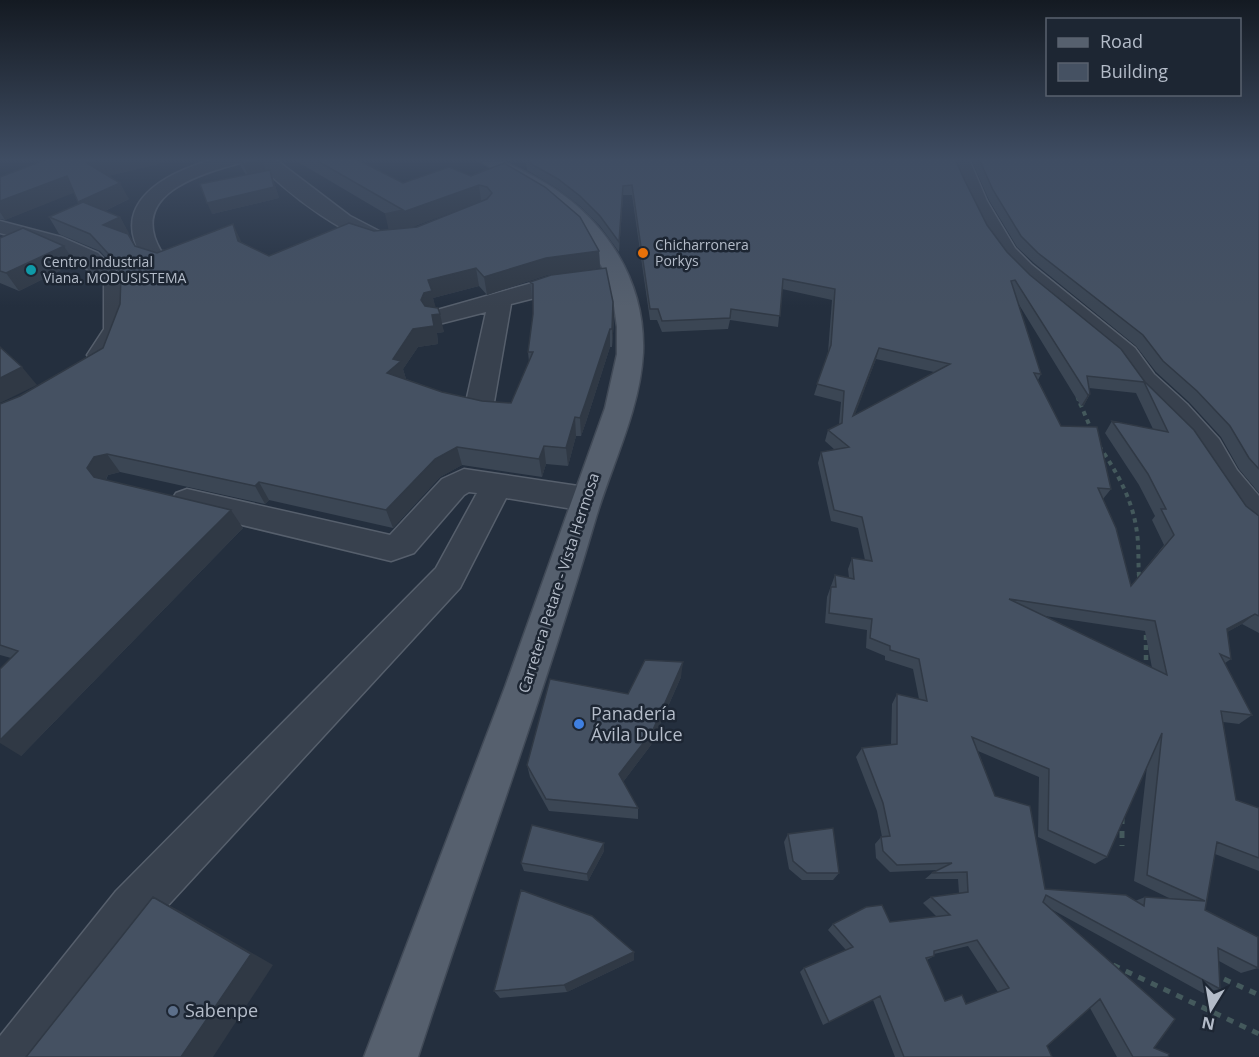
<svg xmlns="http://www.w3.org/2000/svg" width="1259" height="1057" viewBox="0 0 1259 1057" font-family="'Open Sans',sans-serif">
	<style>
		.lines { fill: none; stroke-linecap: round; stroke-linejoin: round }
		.minor-casing { stroke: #565f6c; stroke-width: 3 }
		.major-casing { stroke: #414a57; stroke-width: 3 }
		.path-far3 { stroke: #44595c; stroke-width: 3; stroke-dasharray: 4 4; stroke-linecap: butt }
		.path-far2 { stroke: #44595c; stroke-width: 4; stroke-dasharray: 4.5 4.5; stroke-linecap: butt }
		.path-far1 { stroke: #44595c; stroke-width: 4.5; stroke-dasharray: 5 5; stroke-linecap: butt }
		.path { stroke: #44595c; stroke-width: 5; stroke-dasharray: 7 7; stroke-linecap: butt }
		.minor { fill: #38414e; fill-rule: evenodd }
		.major { fill: #56606e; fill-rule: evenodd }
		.wall { fill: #3b4654; fill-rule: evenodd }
		.shaded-wall { fill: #303945 }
		.building { fill: #455162; stroke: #303945; stroke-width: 1.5; fill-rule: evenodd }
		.food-dot { fill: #e8710a; stroke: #1d2633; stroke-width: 2 }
		.culture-dot { fill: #0f9aa8; stroke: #1d2633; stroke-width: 2 }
		.shop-dot { fill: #3f7fe0; stroke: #1d2633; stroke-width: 2 }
		.service-dot { fill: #5c6f8a; stroke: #1d2633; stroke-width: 2 }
		.labels { text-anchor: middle; stroke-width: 5; stroke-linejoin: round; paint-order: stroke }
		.far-poi-label { font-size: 14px; fill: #b4bcc9; stroke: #1d2633; text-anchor: start }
		.street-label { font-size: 15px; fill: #b4bcc9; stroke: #1d2633 }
		.near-poi-label { font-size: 18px; fill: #b4bcc9; stroke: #1d2633; text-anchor: start }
	</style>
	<rect width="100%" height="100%" fill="#242f3e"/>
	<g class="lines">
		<g class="minor-casing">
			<path id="minor" d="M215,159H243L240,163C199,174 128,195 161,251C175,254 186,243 200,246L203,251C191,268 162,265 145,261C105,203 167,172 215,159Z
				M256,159H275L350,216L381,232L396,236L400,240L396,244C363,253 275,186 256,159Z
				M951,159H969L987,201L1015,248L1032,265L1135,348L1154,374L1187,404L1219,439L1237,470L1259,496V530C1225,520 1209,465 1187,440C1171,420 1149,404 1133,384C1127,376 1123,365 1116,358C1087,326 1045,304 1015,273C984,242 967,200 951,159Z
				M0,221L61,237L98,253L123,278L126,283L128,329L109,360L100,363L91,360L87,355L104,329V284C70,250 46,245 0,233Z
				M574,274L582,276L585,281L582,286L511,304L494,402L490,408L480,411L470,408L466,402L486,312L439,324L430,322L427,317L430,312L532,283Z
				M464,469L585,487L596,491L601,499L596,507L585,511L506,498L460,588L150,925L52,1057H0V1036L116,891L436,568L477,493L469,492L464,495L414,553L391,561L176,509L171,501L176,493L187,489L390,535L442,479Z"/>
		</g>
		<g class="major-casing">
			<path id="major" d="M476,159C498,157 514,166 533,176C600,211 646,276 643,353C640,411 611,466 595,521C542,701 476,878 418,1057H364L505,687L605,408L617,354V327L613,299L604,271L583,232L548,201Z"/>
		</g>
		<path class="path-far3" d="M1077,397L1080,405"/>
		<path class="path-far2" d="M1080,403L1091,429
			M1099,446C1117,472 1133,500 1137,533C1139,547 1138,561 1139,576"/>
		<path class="path-far1" d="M1139,574L1140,580
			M1146,635V669"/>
		<path class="path" d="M1122,817V846
			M1113,965L1259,1034
			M1224,979L1259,995"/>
		<use href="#minor" class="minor"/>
		<use href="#major" class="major"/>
	</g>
	<path class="wall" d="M47,159H171L158,164L108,176L129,199L105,211L120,217L135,246L157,253L241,242L269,256L374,231L389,230L386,214L293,159H356L403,183L471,176L599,251L600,268L547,275L487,295L479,286L433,298L435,308L444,332L437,333L438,344L418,347L403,369L406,379L442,392L482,401L511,403L529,362L528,352L533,314V300L532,299L530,282L614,320L612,347H610L586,422L581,436H576L568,466L546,464L542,477L462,465L440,477L393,528L269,500L265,504L120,472L108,475L106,480L243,528L21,756L11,658L0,655V404L20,396L103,348L120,304L121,276L120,273L100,251L59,234L49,217L79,204L74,192L5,220L0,219V177ZM482,201L417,227H412Z
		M237,159H261L266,171L270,170L279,198L212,214L246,175L240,165Z
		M518,159H955L965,181L987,225L1007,252L1030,275L1145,382L1246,506L1259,516V633L1242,624L1227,632L1231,659L1225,663L1252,715L1239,724L1223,722L1236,800L1259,808V871L1215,854L1205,910L1258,968L1241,973L1219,961L1220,989L1203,993L1051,909L1154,1048L1168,1057H1117L1090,1008L1047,1046L1052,1057H895L873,1000L823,1025L800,972L804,968L846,950L828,930L833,924L890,922L937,917L923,903L931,897L959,893L958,879H925L932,873L938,870L890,872L876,858L875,844L881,837H882L877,811L856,757L862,748L891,745L892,704L897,694L919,699L913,669L885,660V656L866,648L867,630L825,623L827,597L835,575L849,578L848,569L852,558L865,560L858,528L831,521L818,463L821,452L835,450L825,441L828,430L839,424L841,402L814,395L828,352L832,300L782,289L778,327L730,320L728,329L662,332L657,320H650L632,195H623L619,252L600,226L580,206L558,189L527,170L526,162ZM1018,303L1081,406L1084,405L1090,394L1089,388L1136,393L1153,429L1112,421L1105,433L1139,485L1155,516L1152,520L1164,545L1131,586L1103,499L1111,489L1061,426L1038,380L1041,374ZM876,359L934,372L854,416ZM1045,616L1145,631L1152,668ZM978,751L1039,777L1038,837L1095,864L1107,857L1147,766L1134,881L1171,899L1145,897L1135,901L1045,889L995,796ZM968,946L998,992L966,1004L945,1001L927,960L934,956V954Z
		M971,159H1259V493L1239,469L1221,437L1189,402L1156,372L1136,346L1034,263L1017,247L989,200Z
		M0,238L64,246L75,263L19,291L0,283Z
		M681,677L651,745L623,782L638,808V819L549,811L530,777L527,765L628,694Z
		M788,834L839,873L833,880H802L789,869L784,842Z
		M604,851L588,881L524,871L521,863Z
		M634,952V960L567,992L500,998L494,991Z"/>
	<path class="shaded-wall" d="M107,159H171L158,164L96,179L87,163Z
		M262,160L268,176L250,180L243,164Z
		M270,170L279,198L212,214L207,203Z
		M67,176L76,192L5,220L0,212V201Z
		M120,183L129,199L88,219L78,202Z
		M479,185L481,201L410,228L389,231L385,214L406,211Z
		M623,186V195L619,252V242Z
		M120,217L129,233L113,242L103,225Z
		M233,224L241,241L245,258L238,241Z
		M64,246L75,263L19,291L6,273Z
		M599,251L600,268L547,275L487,295L484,277L546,258Z
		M476,268L479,286L433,298L436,308L428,311L421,300L428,280Z
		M613,302L614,320L612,347V329Z
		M440,314L444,332L437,333L438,344L418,347L403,369L406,379L393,391L387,373L393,359L413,329L432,315Z
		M610,329V347L586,422L581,436L580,418Z
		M879,348L876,359L850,428L853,416Z
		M22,367L37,385L0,403V378Z
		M1090,394L1084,405L1081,406L1088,395Z
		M575,417L576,436L568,466L566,448Z
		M544,446L546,464L542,477L539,459Z
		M457,447L462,465L440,477L393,528L386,510L435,459Z
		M107,454L120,472L108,475L102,486L87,468L94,457Z
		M259,482L269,500L265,504L255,486Z
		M231,510L243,528L21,756L0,743V740Z
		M1255,614L1242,624L1215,639L1227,629Z
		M683,662L681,677L651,745L620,786L619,774Z
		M604,843V851L588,881L587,874Z
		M153,897L180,911L273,965L213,1057H181Z
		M634,952V960L567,992L564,985Z"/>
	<path class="building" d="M47,159H107L87,163L120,183L78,202L67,176L0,201V177Z
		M240,159H261L262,160L243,164Z
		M314,159H356L403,183L449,167L471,176L504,163L545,187L580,217L599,251L546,258L484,277L476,268L428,280L432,291L424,293L421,300L425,306L438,308L440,314L432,315L434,326L413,329L393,359L401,361L387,373L442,392L482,401L511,403L533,352H528L533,314V284L530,282L551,275L606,268L613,302L612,329H610L585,404L580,418L575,417L566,448L544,446L539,459L457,447L435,459L386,510L259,482L255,486L107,454L94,457L87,468L94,477L231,510L0,740V669L18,651L0,645V404L20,396L103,348L120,304L121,276L117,263L90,234L49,217L83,202L120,217L103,225L128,234L135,246L157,253L233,224L238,241L269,256L349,223L374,231L417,227L487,199L492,193L487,187L479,185L406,211L385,214L403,210Z
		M531,159H955L965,181L987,225L1007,252L1030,275L1121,349L1145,382L1194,430L1246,506L1259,516V616L1255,614L1227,629L1231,659L1220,654L1252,715L1221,711L1236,800L1259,808V858L1217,842L1205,910L1258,937V968L1218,948L1220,989L1046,895L1043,902L1175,1019L1154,1048L1169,1054L1168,1057H1133L1100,999L1047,1046L1052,1057H904L880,996L829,1022L804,968L853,947L833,924L866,907L882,905L890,922L950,915L931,897L968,892L967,872L932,873L952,863L897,865L883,851L881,837L890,836L883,803L862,748L897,744V694L927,701L919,659L890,650V646L870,638L872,619L829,613L831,587H836L835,575L854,579L852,558L872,561L862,517L834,510L821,452L849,447L828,430L842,423L844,391L817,384L831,345L835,289L783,279L780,316L731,309L730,318L662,321L658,309H650L632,185L623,186L619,242L600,216L580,196L558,179L526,161ZM1015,280L1088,395L1090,394L1087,376L1144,382L1168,432L1112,421L1148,474L1166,509H1161L1174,535L1131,586L1116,528L1098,488L1111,489L1097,427L1061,426L1034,373L1041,374L1011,281ZM879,348L950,364L853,416ZM1009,599L1155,621L1167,675ZM1162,733L1147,875L1205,901L1145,897L1144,906L1126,895L1045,889L1030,806L995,796L972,737L1049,769L1048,830L1107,857ZM977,940L1009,988L966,1004L962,995L945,1001L926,958L934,956V951Z
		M979,159H1259V469L1249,458L1230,426L1197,391L1163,361L1143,335L1038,253L1021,236L993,190Z
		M270,170L274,187L207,203L200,184Z
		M23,228L64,246L6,273L0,271V238Z
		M0,347L22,367L0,378Z
		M645,660L683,662L652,732L619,774L638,808L546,799L527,765L550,679L628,694Z
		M532,825L604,843L587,874L521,863Z
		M833,828L839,873H807L793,861L788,834Z
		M521,890L592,916L634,952L564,985L494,991Z
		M153,897L251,954L181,1057H26Z"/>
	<linearGradient id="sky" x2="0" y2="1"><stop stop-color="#141a22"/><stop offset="0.52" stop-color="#3f4d63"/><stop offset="1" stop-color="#3f4d63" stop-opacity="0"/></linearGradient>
	<rect width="1259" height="307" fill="url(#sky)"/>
	<circle class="food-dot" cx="643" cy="253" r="6"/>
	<circle class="culture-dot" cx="31" cy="270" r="6"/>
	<circle class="shop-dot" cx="579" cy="724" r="6"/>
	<circle class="service-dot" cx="173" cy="1011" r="6"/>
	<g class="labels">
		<g class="far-poi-label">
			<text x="655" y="250">Chicharronera<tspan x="655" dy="16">Porkys</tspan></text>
			<text x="43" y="267">Centro Industrial<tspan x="43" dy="16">Viana. MODUSISTEMA</tspan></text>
		</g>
		<g class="street-label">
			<text transform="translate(559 583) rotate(-72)" y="5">Carretera Petare - Vista Hermosa</text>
		</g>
		<g class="near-poi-label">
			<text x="591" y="720">Panadería<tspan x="591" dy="21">Ávila Dulce</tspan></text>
			<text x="185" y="1017">Sabenpe</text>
		</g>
	</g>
	<rect x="1046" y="18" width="195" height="78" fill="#1d2633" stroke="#59626f" stroke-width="1.5"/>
	<rect x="1058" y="38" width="30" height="9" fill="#56606e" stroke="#59626f" stroke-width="1.5"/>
	<text x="1100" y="48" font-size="18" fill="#b4bcc9">Road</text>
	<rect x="1058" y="63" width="30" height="18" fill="#455162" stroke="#59626f" stroke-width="1.5"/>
	<text x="1100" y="78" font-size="18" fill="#b4bcc9">Building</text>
	<g transform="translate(1211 1009) rotate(191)" stroke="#1d2633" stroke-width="4.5" paint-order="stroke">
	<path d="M0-4.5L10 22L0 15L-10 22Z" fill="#b4bcc9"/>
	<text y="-9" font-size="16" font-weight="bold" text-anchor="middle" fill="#b4bcc9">N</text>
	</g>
</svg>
